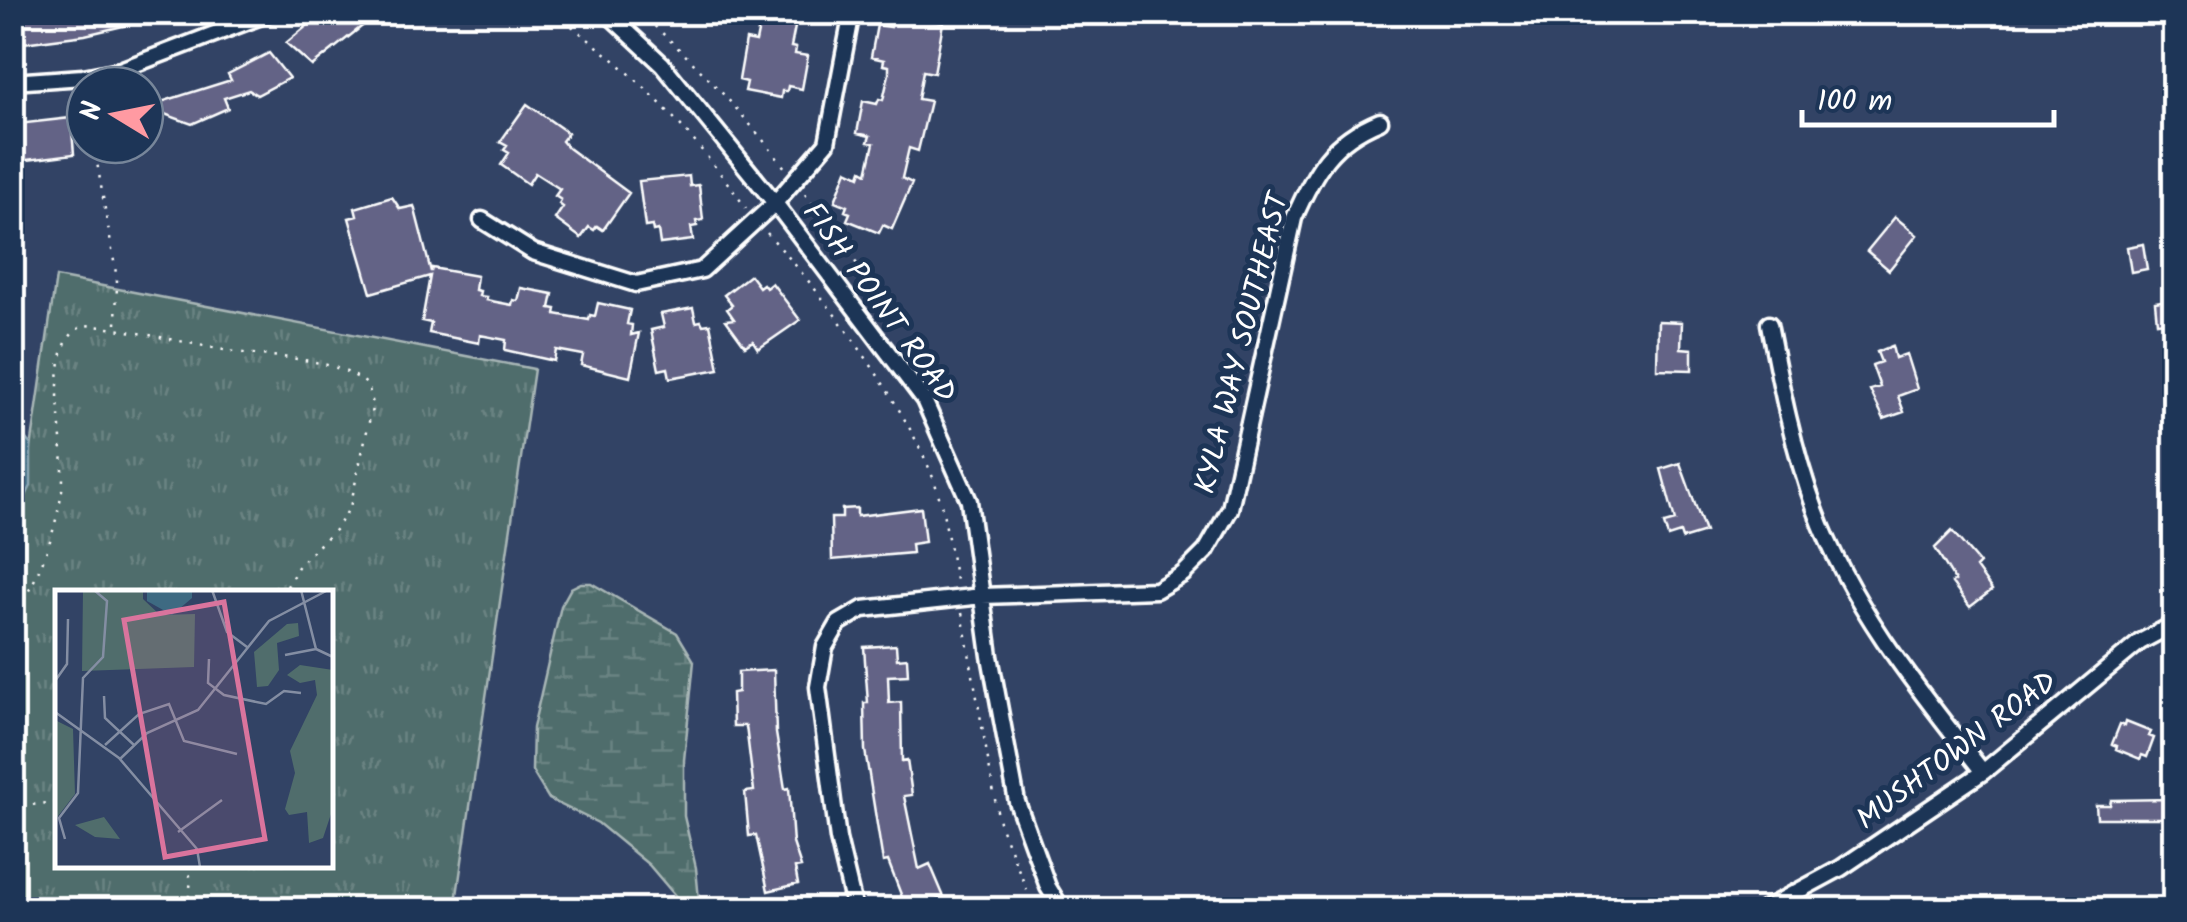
<svg xmlns="http://www.w3.org/2000/svg" width="2187" height="922" viewBox="0 0 2187 922" font-family="Kalam,sans-serif">
	<style>
		.wetland { fill: url(#wetland-marsh); stroke: #a8b6b6; stroke-width: 2.5 }
		.park { fill: url(#park-tufts); stroke: #a8b6b6; stroke-width: 2.5; fill-rule: evenodd }
		.water { fill: url(#water-ripples); stroke: #8ba6b4; stroke-width: 2.5 }
		.building { fill: #646486; stroke: #fff; stroke-width: 2.5 }
		.lines { fill: none; stroke-linecap: round; stroke-linejoin: round }
		.street-casing { stroke: #fff; stroke-width: 21 }
		.path { stroke: #fff; stroke-width: 2.5; stroke-dasharray: 2.5 8; stroke-linecap: butt }
		.street { stroke: #1d3557; stroke-width: 14 }
		.labels { text-anchor: middle; stroke-width: 10; stroke-linejoin: round; paint-order: stroke }
		.street-label { font-size: 30px; fill: #fff; stroke: #1d3557 }
		.inset-road { fill: none; stroke: #848ea3; stroke-width: 2.5 }
		.view { fill: #da749d; fill-opacity: 0.15; stroke: #da749d; stroke-width: 5 }
		.inset-edge { fill: none; stroke: #fff; stroke-width: 5 }
	</style>
	<defs>
		<pattern id="wetland-marsh" width="20" height="14" patternUnits="userSpaceOnUse" patternTransform="scale(2.5)"><rect width="20" height="14" fill="#506d6c"/><path d="M1 5h8M5 5V1M11 12h8M15 12V8" fill="none" stroke="#6a8382"/></pattern>
		<pattern id="park-tufts" width="24" height="20" patternUnits="userSpaceOnUse" patternTransform="scale(2.5)"><rect width="24" height="20" fill="#506d6c"/><path d="M3 7l-1-3M5 7V3M7 7l1-3M15 17l-1-3M17 17v-4M19 17l1-3" fill="none" stroke="#6a8382"/></pattern>
		<pattern id="water-ripples" width="26" height="14" patternUnits="userSpaceOnUse" patternTransform="scale(2.5)"><rect width="26" height="14" fill="#3e6a82"/><path d="M2 4q2-2 4 0t4 0M15 11q2-2 4 0t4 0" fill="none" stroke="#5b8095"/></pattern>
	</defs>
	<rect width="100%" height="100%" fill="#324365"/>
	<filter id="ink" filterUnits="userSpaceOnUse"><feTurbulence type="fractalNoise" baseFrequency=".01" numOctaves="2"/><feDisplacementMap in="SourceGraphic" scale="20" xChannelSelector="R" yChannelSelector="G"/><feConvolveMatrix kernelMatrix="1 2 1 2 8 2 1 2 1" color-interpolation-filters="sRGB"/></filter>
	<g filter="url(#ink)">
		<path class="wetland" d="M581,583H591L677,633L694,661L684,760V816L696,868L699,900L690,906L678,899L649,865L598,823L549,799L532,771L533,728L561,606L571,588Z"/>
		<path class="park" d="M56,277L534,369L455,909L13,910V572ZM58,592H330V864H58Z"/>
		<path class="water" d="M13,424L31,445V486L13,522Z"/>
		<path class="building" d="M12,12H156L157,18L85,35L15,44Z
			M356,12H380L312,66L286,43L314,20Z
			M762,12H798L791,47L796,48L795,54L808,56L802,89L788,86L787,91H782L781,98L745,91L747,82L739,80L746,40L756,42Z
			M898,15L943,23L934,73L923,71L918,99L930,101L918,151L909,148L902,178L912,183L892,229L883,225L879,233L847,220L850,213L845,211L847,206L835,201L847,170L860,176L862,170L867,173L874,143L868,142L870,136L857,133L863,101L877,104L879,99L883,100L889,74V66L883,65L884,60L871,57L877,25L891,27L892,22L897,23Z
			M269,53L289,78L257,95L249,90L224,98L228,108L192,124L145,107L231,80L228,74Z
			M527,104L568,133L562,141L568,148L629,193L603,230L597,226L594,230L589,227L581,238L555,219L563,207L559,204L561,200L555,196L560,189L535,173L528,184L501,165L509,153L504,150L507,146L500,142Z
			M71,118L74,154L19,161L17,124Z
			M689,176L690,186L699,185L703,220L696,221L697,226L691,227L693,240L660,244L658,230L653,231L652,226L645,227L639,181Z
			M392,197L400,209L414,206L431,272L432,268L477,276L475,290L480,291L479,296L487,297L486,300L512,305L513,300L518,301L521,288L553,294L550,308L556,309L555,314L589,320L590,315L595,316L598,303L630,310L627,324L632,325L631,335L639,333L630,377L581,365L583,355L556,350L554,361L505,350L506,340L480,335L479,343L429,333L431,323L422,321L430,276L371,293L349,218L357,216L355,208Z
			M1895,217L1917,235L1889,270L1867,251Z
			M2143,244L2147,269L2131,272L2127,247Z
			M750,275L759,287L763,284L766,288L772,283L800,320L758,349L753,341L745,346L726,320L734,319L727,309L732,305L724,295Z
			M2174,299V320L2157,322L2155,302Z
			M693,308L696,322L701,321L703,325L710,324L719,369L670,378L668,368L659,370L651,330L664,327L661,314Z
			M1658,321L1682,322L1681,348L1692,349V370L1657,369Z
			M1892,346L1895,358L1906,354L1917,389L1898,396L1904,412L1884,419L1870,390L1880,387L1872,365L1881,362L1877,352Z
			M1680,463L1705,532L1682,539L1680,533L1668,537L1664,524L1675,521L1661,469Z
			M857,508V516L921,508L925,542L911,544L912,553L832,560L831,518H842V509Z
			M1952,531L1980,564L1976,568L1992,590L1970,607L1952,583L1955,581L1935,548Z
			M896,645L897,659L907,658L908,675L888,676L889,703L901,702L902,761L907,760L912,795L904,796L919,869L930,864L944,897L926,904L928,910H907L888,861L883,862L865,750L864,703H868L864,647Z
			M774,670L776,733L785,789L789,788L793,843L801,867L795,868L798,884L768,891L756,835L749,836L745,792L754,791L746,726H733L732,693L738,692V672Z
			M2126,722L2151,732L2149,736L2154,738L2147,757L2142,755L2140,759L2116,749L2117,746L2112,744L2120,724L2125,726Z
			M2172,799L2173,818H2097L2096,805H2110L2111,800Z"/>
		<g class="lines">
			<g class="street-casing">
				<path id="street" d="M606,12L662,64L775,203L924,400L969,501L990,656L1017,802L1048,887L1062,910
					M12,82L83,77L120,70L272,12
					M482,220L533,252L636,284L702,270L775,203L827,143L852,12
					M1769,324C1781,387 1793,449 1815,509C1850,606 1920,692 1983,772
					M855,910L838,839L818,687L825,647L839,623L863,609L982,596L1156,590L1183,574L1206,551L1230,509L1294,218C1315,170 1331,141 1380,121
					M1763,910L1841,868L1983,772L2140,642L2174,624"/>
			</g>
			<path class="path" d="M556,12C577,32 601,48 622,67C669,108 710,158 746,208
				M639,12C693,60 741,110 785,168
				M94,145L117,279L116,327
				M805,194L863,272
				M767,233C823,294 896,391 929,468C944,501 948,544 956,580
				M962,613L999,822L1035,910
				M12,617C39,581 55,534 62,490C69,447 37,344 85,325C132,330 178,341 224,350C270,359 330,354 368,385L373,404L350,507L337,528L300,563L284,592
				M12,807L58,802
				M187,864L191,880L187,910"/>
			<use href="#street" class="street"/>
		</g>
	</g>
	<g class="labels">
		<g class="street-label">
			<text transform="translate(880 302) rotate(54)" y="10">FISH POINT ROAD</text>
			<text transform="translate(1241 343) rotate(-76)" y="10">KYLA WAY SOUTHEAST</text>
			<text transform="translate(1956 750) rotate(-37)" y="10">MUSHTOWN ROAD</text>
		</g>
	</g>
	<g transform="translate(55 590)">
		<rect width="278" height="278" fill="#324365"/>
		<path d="M243,33L244,46L222,53L224,80L213,96L202,97L199,62L232,34ZM245,75L278,80L277,221L268,248L254,253L252,222L234,225L230,219L240,183L235,161L262,105L260,90L245,93L232,85ZM49,227L65,249L40,247L20,235Z" fill="#506d6c"/>
		<path d="M28,0H88V9L105,25L140,24L139,77L27,81ZM0,130L18,139L20,204L0,230Z" fill="#506d6c"/>
		<path d="M92,0H137V8L117,25L92,11Z" fill="#3e6a82"/>
		<path class="inset-road" d="M157,0L172,42L192,57M246,0L261,59L278,67M230,65L261,59M154,69L153,93L169,105L211,114L229,101L246,103M0,91L12,74L13,29M49,106L50,128L79,155M0,122L64,168L142,259L145,277M50,155L84,124L114,114L129,151L182,164M65,169L92,143L143,120L214,31L273,0M123,242L167,210M10,249L4,228L23,203L28,88L48,67L52,11L39,0"/>
		<path class="view" d="M169,12L210,249L110,267L69,30Z"/>
		<rect width="278" height="278" class="inset-edge"/>
	</g>
	<rect width="2187" height="922" fill="none" stroke="#1d3557" stroke-width="50"/>
	<rect x="25" y="25" width="2137" height="872" fill="none" stroke="#fff" stroke-width="4" filter="url(#ink)"/>
	<g transform="translate(115 115) rotate(280)"><circle r="48" fill="#1d3557" stroke="#77869a" stroke-width="2.5"/>
	<path d="M0-8L18 38L0 25L-18 38Z" fill="#ff9aa2"/>
	<text y="-15" font-size="28" font-weight="bold" text-anchor="middle" fill="#ffffff">N</text>
	</g>
	<path d="M1802 110v15h252v-15" fill="none" stroke="#ffffff" stroke-width="5"/>
	<text x="1817" y="110" font-size="30" fill="#ffffff" stroke="#1d3557" stroke-width="8" paint-order="stroke">100 m</text>
</svg>
